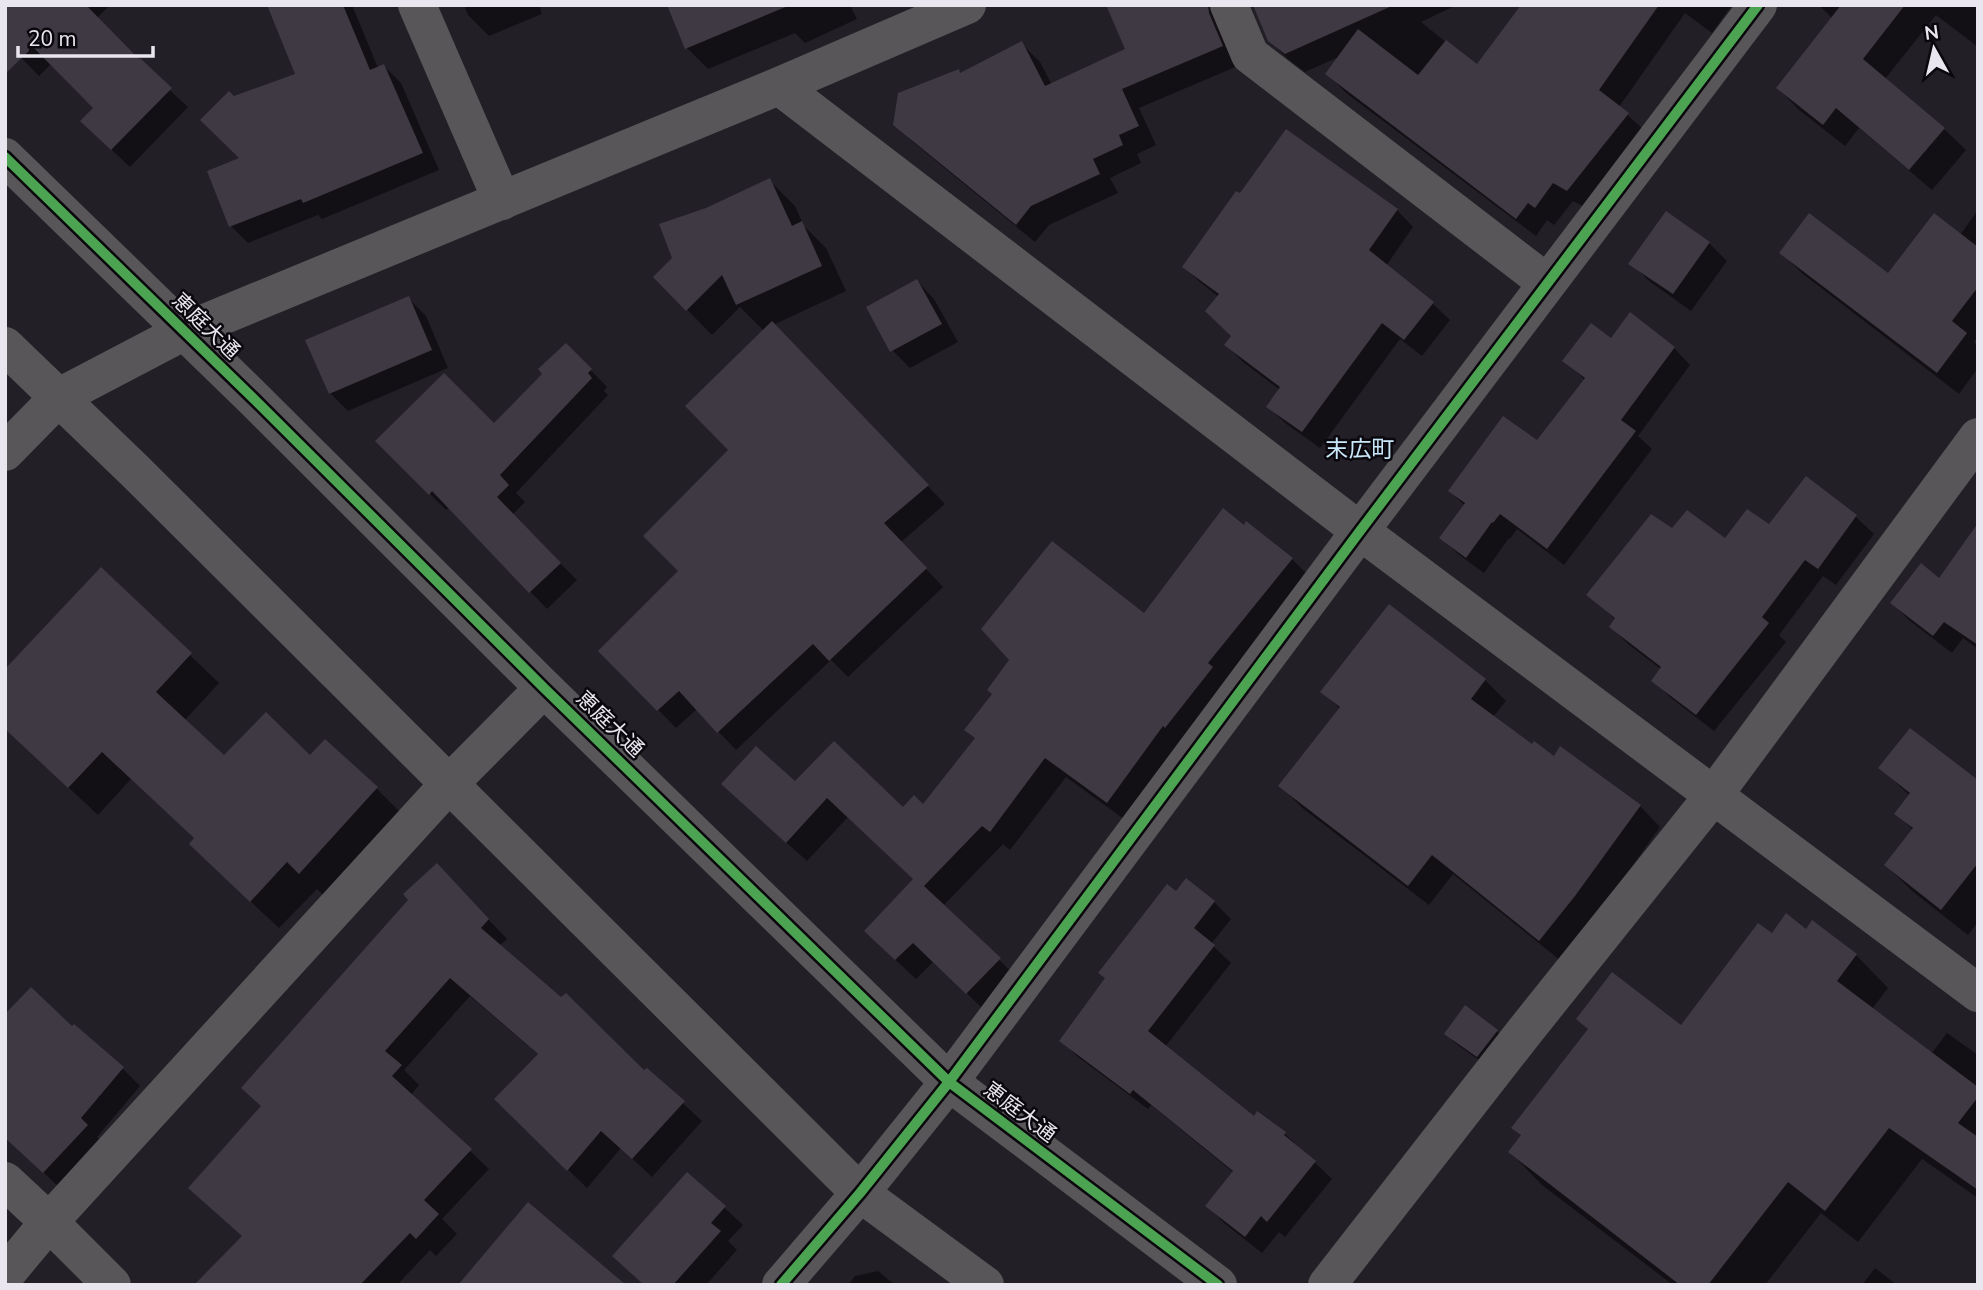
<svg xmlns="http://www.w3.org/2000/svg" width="1983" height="1290" viewBox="0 0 1983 1290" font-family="'Nunito Sans','Noto Sans JP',sans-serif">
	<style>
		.shadow { fill: #0007 }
		.building { fill: #3f3944 }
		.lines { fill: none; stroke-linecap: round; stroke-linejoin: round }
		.minor { stroke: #595659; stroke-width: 38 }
		.tertiary { stroke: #595659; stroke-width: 38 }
		.cycleway-casing { stroke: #0a080d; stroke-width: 15 }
		.cycleway { stroke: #4ca352; stroke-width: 10 }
		.labels { text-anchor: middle; stroke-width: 5; stroke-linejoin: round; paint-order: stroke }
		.street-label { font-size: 21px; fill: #eae6ef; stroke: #0a080d }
		.neighbourhood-label { font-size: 23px; fill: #c9e7f9; stroke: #0a080d }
	</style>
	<rect width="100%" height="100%" fill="#221f26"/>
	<path class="shadow" d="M5,5H110L96,19L139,62L188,107L130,167L100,139L95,108L52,63L39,76L5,41Z
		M269,5H352L378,68L384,66L401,83L439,170L322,219L318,215L248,243L231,226L242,159L234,98L297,75Z
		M464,5H539L542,14L489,36L468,15Z
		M669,5H850L857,19L805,43L795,33L708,69L687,48Z
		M1108,5H1236L1240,65L1139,108L1156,145L1137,154L1141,163L1110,178L1118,193L1049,225L1035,242L914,143L895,124L958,71L962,74L1021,43L1040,62L1052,85L1127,50Z
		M1255,5H1457L1421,22L1477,67L1523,5H1732L1712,33L1685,13L1619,107L1647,133L1586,208L1573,201L1554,225L1547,220L1536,236L1346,93L1328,74L1341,56L1305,72L1289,60L1269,40Z
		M1819,5H1978V47L1936,15L1885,79L1944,129L1966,150L1932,190L1859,128L1845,146L1799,110L1778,88L1833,19Z
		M770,181L795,206L804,226L826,248L846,291L773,325L945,504L901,542L943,587L848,677L831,660L736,750L697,709L676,728L600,651L681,571L730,450L764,331L740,307L712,335L655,277L674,259L706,210Z
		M1397,210L1413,227L1386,266L1433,304L1450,320L1422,356L1400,339L1320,448L1285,423L1268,406L1280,390L1243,362L1226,345L1233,336L1219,297L1201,283L1184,267Z
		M1978,210V336L1974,342L1978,346V368L1959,394L1803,274L1781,253L1888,275L1960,235Z
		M1666,213L1709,243L1727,261L1691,311L1649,281L1631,263Z
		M917,281L934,299L958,342L910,368L892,350Z
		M408,298L426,316L448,368L348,411L330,393Z
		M1611,340L1674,348L1690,365L1638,436L1652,449L1564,565L1517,529L1510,539L1509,538L1484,573L1458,554L1441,537L1465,506L1450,491L1537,443L1585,380L1565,361Z
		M566,345L607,387L604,391L608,395L516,493L525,502L512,515L577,580L547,609L450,507L446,510L377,441L494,426L545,374Z
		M1806,478L1856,517L1874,534L1836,585L1823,576L1779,635L1786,642L1714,731L1671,698L1653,680L1662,670L1628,644L1611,627L1616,620L1588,594L1672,531L1726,541L1769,527Z
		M1247,523L1292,559L1312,579L1128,822L1066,777L1010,850L1003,844L943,906L1019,979L987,1013L934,961L916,979L886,951L915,880L848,817L807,861L743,804L795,784L903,810L924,807L1145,616Z
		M1978,528V649L1963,638L1952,653L1910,621L1892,603L1940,580Z
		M101,570L219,683L184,721L224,758H310L376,788L405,817L329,901L317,889L279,928L219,872L196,839L131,779L98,815L6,729Z
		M1485,680L1506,701L1493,717L1533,747L1640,806L1660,827L1596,917L1561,961L1453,874L1429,905L1301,807L1281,786L1340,709L1323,692Z
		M1881,768L1978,781V922L1968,935L1912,891L1886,865L1913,830L1897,814L1910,796Z
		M455,884L507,939L499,946L645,1073L647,1070L702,1121L652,1177L621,1148L587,1188L496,1099L539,1055L470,996L404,1070L419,1085L411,1095L489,1169L442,1219L457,1234L436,1256L430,1250L397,1285H196L243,1237Z
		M1176,893L1214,902L1231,919L1211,944L1231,963L1165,1047L1254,1119L1285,1134L1332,1179L1285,1237L1279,1232L1262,1253L1224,1223L1208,1206L1234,1173L1151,1105L1148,1109L1078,1057L1061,1040Z
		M1807,931L1856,955L1888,988L1872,1009L1931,1054L1947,1033L1978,1055V1198L1922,1159L1858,1242L1821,1213L1765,1285H1673L1542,1185L1510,1152L1589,1030L1578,1019L1681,1027L1772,935Z
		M72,1028L122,1068L140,1086L97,1137L104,1144L61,1189L5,1136Z
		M1497,1031L1506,1040L1486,1065L1455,1043L1447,1034Z
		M688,1174L743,1225L728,1241L737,1250L706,1285H674L661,1274Z
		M1875,1268L1897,1285H1862Z
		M878,1271L895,1285H848L855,1276Z"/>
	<path class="building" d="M5,5H86L139,59L140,58L172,88L111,150L80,121L93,108L33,47L5,74Z
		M267,5H343L370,70L384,64L423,153L303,203L301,199L229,227L207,171L239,158L200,120L229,91L234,96L295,74Z
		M667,5H788V6L685,49Z
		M1106,5H1208L1209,13L1223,46L1122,89L1139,126L1119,135L1123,145L1093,159L1100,174L1031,206L1016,225L893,125L898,93L959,69L960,73L1022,41L1045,86L1125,49Z
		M1253,5H1394L1285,54L1268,41Z
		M1521,5H1659L1599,90L1629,113L1567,191L1553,183L1535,208L1528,203L1516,219L1325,74L1358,29L1418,75L1446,40L1477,64Z
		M1841,5H1905L1863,59L1945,128L1909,170L1836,108L1823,125L1776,88Z
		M1286,129L1398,209L1369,250L1434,302L1404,340L1382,323L1302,432L1266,407L1280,387L1224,345L1231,336L1205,311L1219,294L1182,267L1236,191L1240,193Z
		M770,178L792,226L802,221L822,266L736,305L722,275L686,311L653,277L672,258L659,224L706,208Z
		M1666,211L1710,242L1673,294L1628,264Z
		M1809,213L1888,273L1934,213L1978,247V287L1952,321L1967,333L1937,373L1779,253Z
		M917,279L942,324L890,352L866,307Z
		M409,296L432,350L329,394L305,340Z
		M1630,312L1675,347L1621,420L1636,431L1547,549L1500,514L1493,523L1492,522L1466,558L1439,538L1465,503L1448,491L1503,416L1537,440L1585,378L1562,361L1591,323L1611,338Z
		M772,321L929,485L884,523L927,568L829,661L813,644L717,733L679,691L657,711L598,651L678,571L643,536L728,450L685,406Z
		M566,343L592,369L588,373L592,378L500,475L509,485L497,497L561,563L529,593L432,491L429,495L375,441L444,373L494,423L542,374L538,369Z
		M1806,476L1857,515L1818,569L1805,560L1762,617L1769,623L1696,715L1651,681L1661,667L1609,627L1615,618L1586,595L1651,514L1672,528L1687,510L1725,538L1747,509L1769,524Z
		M1223,508L1244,525L1246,521L1293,558L1208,663L1213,667L1165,728L1163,726L1107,803L1045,758L990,832L982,826L924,886L1001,958L966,994L913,943L895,960L864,931L913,879L827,798L786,843L721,784L756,746L795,781L834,741L903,807L914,795L923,804L975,738L964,730L992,694L987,690L1009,660L981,629L1052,541L1144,613Z
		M1978,523V645L1944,622L1933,636L1890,603L1921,563L1939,578Z
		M101,567L192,653L156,692L224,755L266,712L310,755L325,739L378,787L299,874L287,862L250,902L189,844L194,838L102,752L68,788L5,729V669Z
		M1389,604L1486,679L1471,699L1532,744L1534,741L1554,756L1560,746L1641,805L1575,896L1539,941L1432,855L1408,886L1278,786L1340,707L1320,692Z
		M1910,728L1978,780V863L1941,910L1884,865L1913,828L1894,814L1910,793L1878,768Z
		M437,863L489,919L481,928L561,997L566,993L644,1070L647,1068L685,1101L632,1159L601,1131L567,1171L494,1099L538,1054L450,978L385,1051L402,1065L392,1076L472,1149L424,1200L439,1214L416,1239L410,1233L360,1285H194L242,1236L188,1188L261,1106L241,1088L408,900L403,894Z
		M1186,878L1215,901L1194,928L1215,945L1148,1031L1254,1116L1257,1111L1286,1132L1284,1135L1316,1161L1267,1222L1261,1216L1245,1237L1205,1206L1233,1171L1133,1090L1130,1094L1059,1041L1105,978L1098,973L1167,884L1176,891Z
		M1786,913L1806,929L1812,920L1857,954L1837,981L1978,1087V1097L1958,1123L1978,1137V1190L1889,1128L1825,1211L1788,1182L1708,1285H1680L1508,1152L1521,1135L1511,1128L1588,1029L1576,1019L1612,972L1681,1025L1758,923L1772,933Z
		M31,987L72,1026L74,1024L124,1067L81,1118L88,1125L43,1173L5,1138V1014Z
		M1465,1005L1498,1030L1477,1057L1444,1034Z
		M687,1172L726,1206L711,1223L721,1231L673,1285H644L612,1256Z
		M528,1202L626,1285H458Z"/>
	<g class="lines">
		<path class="minor" d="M417,5L502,201
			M1229,5L1250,55L1547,283
			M5,1275L49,1222L449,784L544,688
			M781,1285L860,1193L949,1082L1360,531L1758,5
			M1327,1285L1525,1031L1713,796L1978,437"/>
		<path class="tertiary" d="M779,86L1360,531L1978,993
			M5,157L255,400L544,688L949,1082L1218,1285
			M5,346L135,471L860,1193L985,1285
			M5,452L59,397L183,332L779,86L967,5
			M5,1181L49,1222L112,1285"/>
		<g class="cycleway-casing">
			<path id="cycleway" d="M5,157L255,400L544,688L949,1082L1218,1285
				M781,1285L860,1193L949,1082L1360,531L1758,5"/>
		</g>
		<use href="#cycleway" class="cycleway"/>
	</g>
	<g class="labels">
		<g class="street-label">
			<text transform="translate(206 326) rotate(44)" y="7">恵庭大通</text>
			<text transform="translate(610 724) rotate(44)" y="7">恵庭大通</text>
			<text transform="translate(1020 1112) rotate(37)" y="7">恵庭大通</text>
		</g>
		<g class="neighbourhood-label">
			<text x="1360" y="457">末広町</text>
		</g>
	</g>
	<rect width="1983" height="1290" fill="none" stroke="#eae6ef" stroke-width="14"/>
	<g transform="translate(1934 49) rotate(352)" stroke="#0a080d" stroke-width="5" paint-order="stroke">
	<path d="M0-5L12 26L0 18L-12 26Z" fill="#eae6ef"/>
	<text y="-10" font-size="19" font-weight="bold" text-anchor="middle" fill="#eae6ef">N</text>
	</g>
	<path d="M18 46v10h135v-10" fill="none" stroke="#eae6ef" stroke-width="3.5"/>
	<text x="28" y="46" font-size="21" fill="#eae6ef" stroke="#0a080d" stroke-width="5" paint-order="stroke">20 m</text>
</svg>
